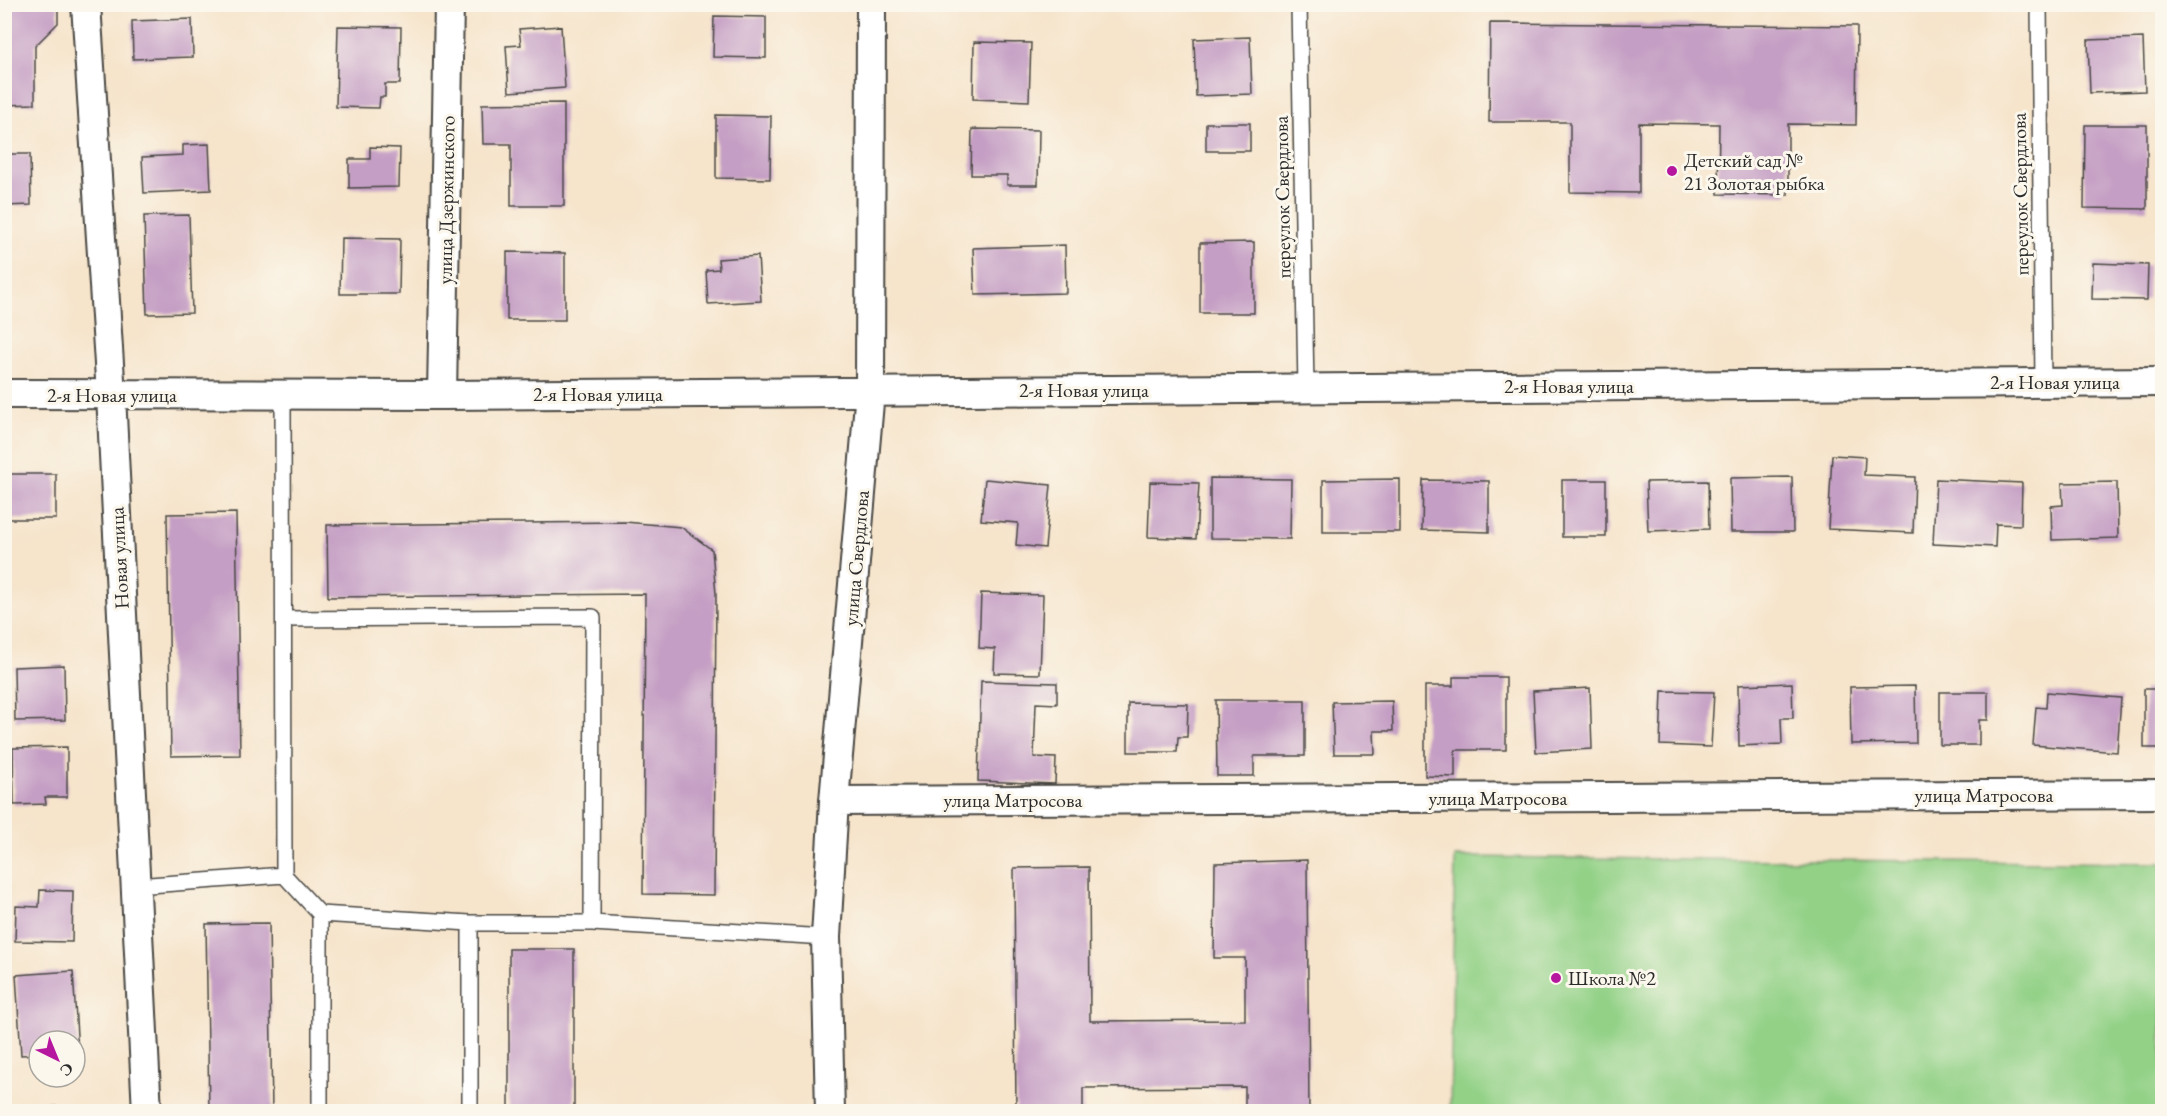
<svg xmlns="http://www.w3.org/2000/svg" width="2167" height="1116" viewBox="0 0 2167 1116" font-family="'EB Garamond',serif">
	<style>
		.green { fill: #93d187; stroke: #5f7e59; stroke-width: 1.5 }
		.building { fill: #c49ec4 }
		.lines { fill: none; stroke-linecap: round; stroke-linejoin: round }
		.service-casing { stroke: #494743; stroke-width: 18 }
		.minor-casing { stroke: #494743; stroke-width: 32 }
		.service { stroke: #fff; stroke-width: 15 }
		.minor { stroke: #fff; stroke-width: 28 }
		.poi-dot { fill: #b5179e; stroke: #fbf7ec; stroke-width: 2 }
		.labels { text-anchor: middle; stroke-width: 6; stroke-linejoin: round; paint-order: stroke }
		.poi-label { font-size: 20px; fill: #2b2b2b; stroke: #fbf7ec; text-anchor: start }
		.street-label { font-size: 20px; fill: #2b2b2b; stroke: #fbf7ec }
	</style>
	<rect width="100%" height="100%" fill="#fbf7ec"/>
	<filter id="ink" filterUnits="userSpaceOnUse"><feTurbulence type="fractalNoise" baseFrequency=".0167" numOctaves="2"/><feDisplacementMap in="SourceGraphic" scale="12" xChannelSelector="R" yChannelSelector="G"/><feConvolveMatrix kernelMatrix="1 2 1 2 8 2 1 2 1" color-interpolation-filters="sRGB"/></filter>
	<filter id="wash" filterUnits="userSpaceOnUse"><feTurbulence type="fractalNoise" baseFrequency=".008" numOctaves="4" result="noise"/><feDisplacementMap in="SourceGraphic" scale="24" xChannelSelector="R" yChannelSelector="G"/><feGaussianBlur stdDeviation="1.35" result="paint"/><feColorMatrix in="noise" values="0 0 0 0 0 0 0 0 0 0 0 0 0 0 0 0 0 1.4 0 .05"/><feComposite in="paint" operator="in"/></filter>
	<g filter="url(#wash)">
		<rect width="100%" height="100%" fill="#f6e4cb"/>
		<path class="green" d="M1455,857L2162,863V1111H1450Z"/>
		<g id="blocks">
			<path class="building" d="M4,4H58V23L35,46V104L4,105Z
				M714,16L766,17V58L713,57Z
				M192,19L193,57L133,59L132,21Z
				M1490,23L1857,26L1856,125L1788,124V195L1718,194L1719,124L1639,123V193L1570,192V122H1489Z
				M338,26L401,27L400,84H385V97H380L379,108L336,107Z
				M561,26L565,88L509,92L506,46L521,45L519,29Z
				M1250,37L1252,94L1196,96L1194,39Z
				M2143,38L2145,91L2090,93L2088,40Z
				M974,42L1031,43L1029,101L973,99Z
				M564,103V206H511V144H483L482,104Z
				M716,115L771,116L770,179L716,178Z
				M1206,123H1250V151H1206Z
				M2085,125H2147V209L2084,208Z
				M972,129L1039,130L1038,185H1007V175H971Z
				M209,144L211,190L144,193L142,157L183,155V145Z
				M370,147L400,148L399,187L349,188V159H370Z
				M4,154H30L31,205L4,206Z
				M189,215L192,313L147,314L144,216Z
				M341,238L400,239L399,294H340Z
				M1254,242V313H1200V243Z
				M1065,245L1066,293L975,295L973,248Z
				M507,252L565,253V320H507Z
				M758,256L761,301L708,304L706,270L719,269L718,259Z
				M2093,263L2148,265L2147,300L2092,299Z
				M1832,455L1865,457L1864,475L1915,477L1913,533L1828,529Z
				M4,474H56V519H4Z
				M1792,477L1793,532H1731L1730,478Z
				M1210,478L1291,479L1290,539L1210,538Z
				M985,479L1051,485L1045,548L1016,545L1018,523L981,520Z
				M1400,479V532H1323V480Z
				M1936,479L2022,483L2021,525L1996,524L1995,547L1933,544Z
				M1423,480L1489,481V532L1422,530Z
				M1562,480H1606V537H1562Z
				M1708,481L1709,529L1648,531L1646,482Z
				M1150,482L1199,483L1196,539L1148,537Z
				M2117,482L2118,538L2052,540L2051,506L2063,505L2062,483Z
				M236,513L240,755L171,756L167,514Z
				M625,522L681,527L712,550L716,594L714,895L643,894L645,594L328,597L327,525Z
				M981,593L1043,595L1040,674L994,673L995,649L979,648Z
				M64,665L65,720L15,721L14,667Z
				M1453,677H1506V750H1455V777L1425,776V686H1453Z
				M981,681L1057,683V704L1036,703L1034,757L1056,758L1055,784L978,781Z
				M1792,683L1793,718H1781L1782,744L1739,746L1738,685Z
				M1915,686L1916,743L1851,744L1850,687Z
				M1590,688L1592,749L1536,752L1533,691Z
				M2144,689H2162V748H2144Z
				M1662,691L1714,692L1711,747L1660,745Z
				M1940,692H1988V720H1979V745H1940Z
				M2047,692L2121,698L2117,752L2033,745L2036,707L2046,708Z
				M1216,700H1305V756H1254V776H1217Z
				M1392,701L1393,731H1374L1375,754H1334L1332,702Z
				M1128,703L1188,704L1187,737H1178L1177,752H1128Z
				M67,747V797H45L46,804L14,805L13,748Z
				M1307,860L1309,1112H1245V1087L1083,1088V1112H1016L1014,868L1089,867L1090,1021L1245,1020V958H1214L1215,863Z
				M40,890L73,891L72,942L15,941L16,906L39,907Z
				M269,923L272,1112H209L206,924Z
				M509,949H574V1112H509Z
				M73,971L78,1052H75V1041H39V1054L21,1055L16,975Z
				M63,1106V1112H28L27,1108Z"/>
		</g>
	</g>
	<g filter="url(#ink)">
		<use href="#blocks" fill-opacity="0" stroke="#494743" stroke-width="1.5"/>
		<g class="lines">
			<g class="service-casing">
				<path id="service" d="M1299,4L1306,388
					M2039,4L2043,382
					M284,619L593,617L592,923L826,937
					M284,875L320,914V1112
					M136,886L284,875L283,395
					M320,914L470,923
					M470,1112V923H592"/>
			</g>
			<g class="minor-casing">
				<path id="minor" d="M86,4L111,395L147,1112
					M4,394L442,395L2162,382
					M442,395L449,4
					M834,801L2162,794
					M830,1112L826,937L834,801L870,391L871,4"/>
			</g>
			<use href="#service" class="service"/>
			<use href="#minor" class="minor"/>
		</g>
	</g>
	<g class="poi-dot">
		<circle cx="1672" cy="171" r="6"/>
		<circle cx="1556" cy="978" r="6"/>
	</g>
	<g class="labels">
		<g class="poi-label">
			<text x="1684" y="167">Детский сад №<tspan x="1684" dy="23">21 Золотая рыбка</tspan></text>
			<text x="1568" y="985">Школа №2</text>
		</g>
		<g class="street-label">
			<text transform="translate(2020 194) rotate(-91)" y="7">переулок Свердлова</text>
			<text transform="translate(1282 197) rotate(-91)" y="7">переулок Свердлова</text>
			<text transform="translate(446 200) rotate(-89)" y="7">улица Дзержинского</text>
			<text x="2055" y="389">2-я Новая улица</text>
			<text x="1569" y="393">2-я Новая улица</text>
			<text x="1084" y="397">2-я Новая улица</text>
			<text x="598" y="401">2-я Новая улица</text>
			<text x="112" y="402">2-я Новая улица</text>
			<text transform="translate(119 558) rotate(-93)" y="7">Новая улица</text>
			<text transform="translate(856 558) rotate(-85)" y="7">улица Свердлова</text>
			<text x="1984" y="802">улица Матросова</text>
			<text x="1498" y="805">улица Матросова</text>
			<text x="1013" y="807">улица Матросова</text>
		</g>
	</g>
	<rect width="2167" height="1116" fill="none" stroke="#fbf7ec" stroke-width="24"/>
	<g transform="translate(57 1059) rotate(137)"><circle r="28" fill="#fbf7ec" stroke="#a8a59f" stroke-width="1.5"/>
	<path d="M0-4.5L10 22L0 15L-10 22Z" fill="#b5179e"/>
	<text y="-9" font-size="16" font-weight="bold" text-anchor="middle" fill="#2b2b2b">С</text>
	</g>
</svg>
